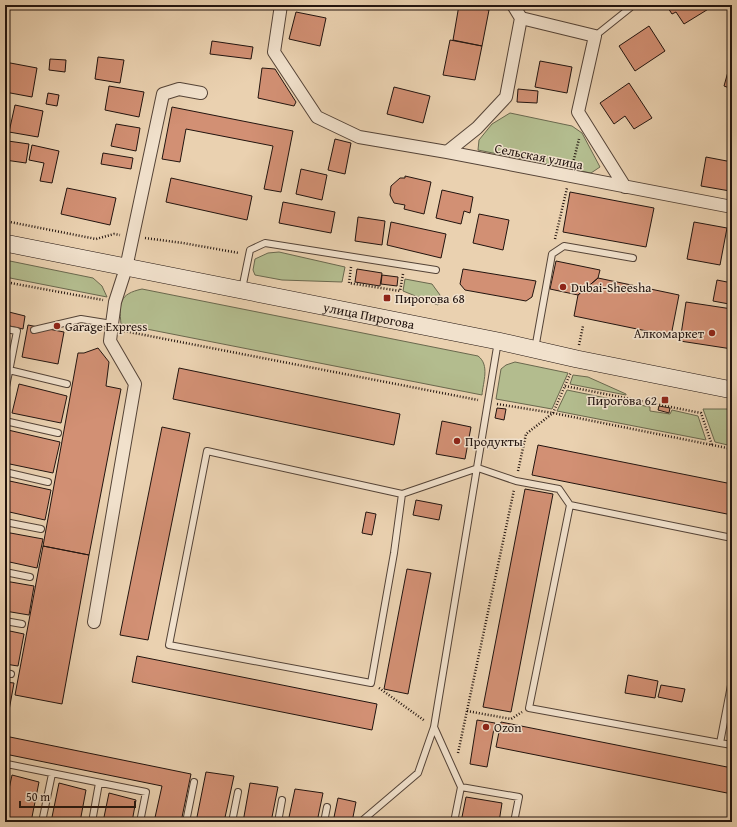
<svg xmlns="http://www.w3.org/2000/svg" width="737" height="827" viewBox="0 0 737 827" font-family="'Gentium Book Plus',serif">
	<style>
		.green { fill: #b3bc8e; stroke: #6a684e }
		.building { fill: #d29074; stroke: #22140f }
		.lines { fill: none; stroke-linecap: round; stroke-linejoin: round }
		.service-casing { stroke: #544337; stroke-width: 8 }
		.minor-casing { stroke: #544337; stroke-width: 14 }
		.secondary-casing { stroke: #22140f; stroke-width: 18 }
		.path { stroke: #22140f; stroke-width: 2.5; stroke-dasharray: 1 2; stroke-linecap: butt }
		.service { stroke: #f1e1cc; stroke-width: 6 }
		.minor { stroke: #f1e1cc; stroke-width: 12 }
		.secondary { stroke: #f1e1cc; stroke-width: 17 }
		.poi-dot { fill: #8f2418; stroke: #f1e1cc; stroke-width: 1.5 }
		.labels { text-anchor: middle; stroke-width: 3; stroke-linejoin: round; paint-order: stroke }
		.street-label { font-size: 13px; fill: #22140f; stroke: #f1e1cc }
		.poi-label { font-size: 13px; fill: #22140f; stroke: #f1e1cc; text-anchor: start }
	</style>
	<rect width="100%" height="100%" fill="#ead1b0"/>
	<filter id="stains"><feTurbulence type="fractalNoise" baseFrequency=".005" numOctaves="4"/><feColorMatrix values="0 0 0 0 .2 0 0 0 0 .09 0 0 0 0 .02 0 0 0 .5 -.17"/></filter>
	<radialGradient id="worn" r=".72"><stop offset=".6" stop-color="#630" stop-opacity="0"/><stop offset="1" stop-color="#630" stop-opacity=".3"/></radialGradient>
	<path class="green" d="M510,113L572,126L582,133L600,167L591,173L478,150L479,140L492,124Z
		M279,252L345,267L342,282L282,280L255,275L253,270L255,259L268,253Z
		M5,260L93,278L102,286L107,297L5,277Z
		M405,279L432,284L440,295L438,305L403,291Z
		M142,289L478,356C490,365 483,382 482,395L121,324C119,303 119,294 142,289Z
		M515,362L568,373L552,409L496,399L501,369L506,365Z
		M573,375L588,377L626,394V395L570,384Z
		M567,390L650,407V411L670,414L672,410L698,416L706,440L557,411Z
		M703,409H732V446L715,442Z"/>
	<path class="building" d="M459,5L489,10L482,46L453,40Z
		M666,5H708L710,8L684,24L676,12L672,14Z
		M296,12L326,18L320,46L289,39Z
		M649,26L665,51L635,71L619,46Z
		M450,40L482,46L475,80L443,75Z
		M212,41L253,47L251,59L210,54Z
		M98,57L124,60L120,83L95,79Z
		M50,59L66,60L65,72L49,70Z
		M540,61L572,67L567,93L535,87Z
		M731,61H732V89L724,86Z
		M5,62L37,68L32,97L5,92Z
		M262,68L275,69L296,102L294,106L258,98Z
		M629,83L652,118L634,129L625,116L614,124L600,103Z
		M109,86L144,92L139,117L105,110Z
		M394,87L430,96L423,123L387,114Z
		M518,89L538,91L537,103L517,102Z
		M48,93L59,95L57,106L46,104Z
		M15,105L43,111L38,137L9,132Z
		M172,107L293,131L281,192L264,189L273,146L186,129L180,162L162,159Z
		M116,124L140,128L136,151L111,146Z
		M335,139L351,143L345,174L328,170Z
		M8,141L29,144L26,163L5,160Z
		M32,145L59,151L52,183L40,181L44,163L29,160Z
		M103,153L133,158L131,169L101,164Z
		M706,157L732,162V178L730,191L701,186Z
		M301,169L327,175L322,200L296,194Z
		M405,176L431,182L424,214L404,209L405,205L394,203L390,195L391,186L400,178H405Z
		M171,178L252,196L247,220L166,202Z
		M67,188L116,198L110,225L61,214Z
		M442,190L473,197L470,213L464,211L461,224L436,218Z
		M570,192L654,208L646,247L563,232Z
		M283,202L335,212L331,233L279,223Z
		M479,214L509,220L503,250L473,243Z
		M358,217L385,221L382,245L355,241Z
		M391,222L446,234L441,258L387,245Z
		M694,222L727,228L720,265L687,259Z
		M556,261L600,270L598,278L578,295L550,289Z
		M357,269L382,273L380,286L355,282Z
		M463,269L536,281L532,297L526,301L465,290L460,284Z
		M382,275L398,277L397,286L381,284Z
		M598,278L679,295L671,336L574,316L578,295Z
		M717,280L732,283L729,304L713,301Z
		M686,302L732,309V349L680,341Z
		M5,311L25,316L23,329L5,325Z
		M28,325L64,332L58,364L22,357Z
		M98,348L109,362L106,386L121,389L89,555L43,546L78,353H84Z
		M179,368L400,414L394,445L173,399Z
		M19,384L67,396L61,423L12,413Z
		M659,406L670,408L669,413L658,410Z
		M497,408L506,409L504,420L495,418Z
		M442,421L471,427L465,459L436,454Z
		M162,427L190,433L148,640L120,635Z
		M8,430L60,442L53,473L5,463V443Z
		M538,445L732,484V515L532,475Z
		M5,480L51,490L45,520L5,511Z
		M525,489L553,494L511,712L483,707Z
		M416,500L442,505L439,520L413,515Z
		M366,512L376,514L372,535L362,533Z
		M5,532L43,539L37,568L5,561Z
		M43,546L89,555L62,704L15,695Z
		M407,569L431,573L408,694L384,689Z
		M5,581L34,586L29,615L5,611Z
		M5,630L24,634L18,666L5,664Z
		M137,656L377,704L372,730L132,682Z
		M628,675L658,681L655,698L625,693Z
		M5,682L14,683L8,716H5Z
		M661,685L685,689L682,702L658,697Z
		M477,720L495,723L487,767L470,764Z
		M501,722L732,768V794L496,747Z
		M5,736L191,774L181,822H154L162,786L5,754Z
		M206,772L234,776L224,822H196Z
		M12,775L39,782L31,822H5V808Z
		M59,783L86,790L80,822H51Z
		M250,783L278,787L271,822H243Z
		M295,789L323,793L317,822H288Z
		M109,793L136,800L132,822H103Z
		M466,797L502,803L499,822H461Z
		M338,798L356,802L352,822H333Z"/>
	<g class="lines">
		<g class="service-casing">
			<path id="service" d="M595,36L630,8
				M242,289L250,250L265,243L436,270
				M5,329L17,331L5,392
				M34,330L81,319L112,324
				M535,349L552,254L564,246L633,258
				M9,370L67,384
				M5,421L58,433
				M5,472L48,482
				M402,494L394,553L371,683L169,645L207,451L402,494L478,468L516,481L559,489L570,505L732,538
				M570,505L529,708L720,743
				M5,522L41,529
				M5,572L30,577
				M5,621L22,624
				M5,673L11,674
				M732,680L720,743L732,745
				M5,773L7,764L146,792L140,822
				M461,787L519,797L514,822
				M42,822L52,774
				M92,822L99,783
				M186,822L194,782
				M232,822L238,792
				M278,822L282,800
				M324,822L327,807
				M363,822L364,819L418,773L434,727
				M454,822L461,787L434,727L498,341"/>
		</g>
		<g class="minor-casing">
			<path id="minor" d="M281,5L274,52L317,117L359,137L447,152L732,207
				M521,18L595,36L578,112L625,187
				M447,152L477,128L506,97L521,18L513,5
				M94,622L135,384L110,341L112,324L115,302L126,268L163,94L179,89L201,93"/>
		</g>
		<g class="secondary-casing">
			<g id="secondary">
				<path id="s1" d="M5,243L498,341L577,359L732,390"/>
			</g>
		</g>
		<path class="path" d="M573,163L579,139
			M5,221L96,239L114,234L120,235
			M145,238L183,243L239,253
			M555,239L567,188
			M351,267L349,283L400,291L403,274
			M5,282L103,300
			M124,331L478,400
			M579,345L583,326
			M565,386L701,413L712,445
			M497,404L553,413L732,449
			M518,471L526,434L553,413L571,372
			M379,688L425,721
			M467,711L511,719L522,712
			M458,753L514,490"/>
		<use href="#service" class="service"/>
		<use href="#minor" class="minor"/>
		<use href="#secondary" class="secondary"/>
	</g>
	<g class="poi-dot">
		<circle cx="563" cy="287" r="4"/>
		<rect x="383" y="294" width="8" height="8" rx="2"/>
		<circle cx="57" cy="326" r="4"/>
		<circle cx="712" cy="333" r="4"/>
		<rect x="661" y="396" width="8" height="8" rx="2"/>
		<circle cx="457" cy="441" r="4"/>
		<circle cx="486" cy="727" r="4"/>
	</g>
	<g class="labels">
		<g class="street-label">
			<text transform="translate(539 156) rotate(11)" y="5">Сельская улица</text>
			<text dy="5" stroke="none"><textPath href="#s1" startOffset="371">улица Пирогова</textPath></text>
		</g>
		<g class="poi-label">
			<text x="571" y="292">Dubai-Sheesha</text>
			<text x="395" y="303">Пирогова 68</text>
			<text x="65" y="331">Garage Express</text>
			<text x="704" y="338" text-anchor="end">Алкомаркет</text>
			<text x="657" y="405" text-anchor="end">Пирогова 62</text>
			<text x="465" y="446">Продукты</text>
			<text x="494" y="732">Ozon</text>
		</g>
	</g>
	<rect width="737" height="827" fill="none" stroke="#ead1b0" stroke-width="20"/>
	<rect x="6" y="6" width="725" height="815" fill="none" stroke="#22140f" stroke-width="2"/>
	<rect x="10" y="10" width="717" height="807" fill="none" stroke="#22140f"/>
	<path d="M20 801v6h115v-6" fill="none" stroke="#22140f" stroke-width="2"/>
	<text x="26" y="801" font-size="12" fill="#22140f" stroke="#f1e1cc" stroke-width="3" paint-order="stroke">50 m</text>
	<rect width="100%" height="100%" filter="url(#stains)"/>
	<rect width="100%" height="100%" fill="url(#worn)"/>
</svg>
